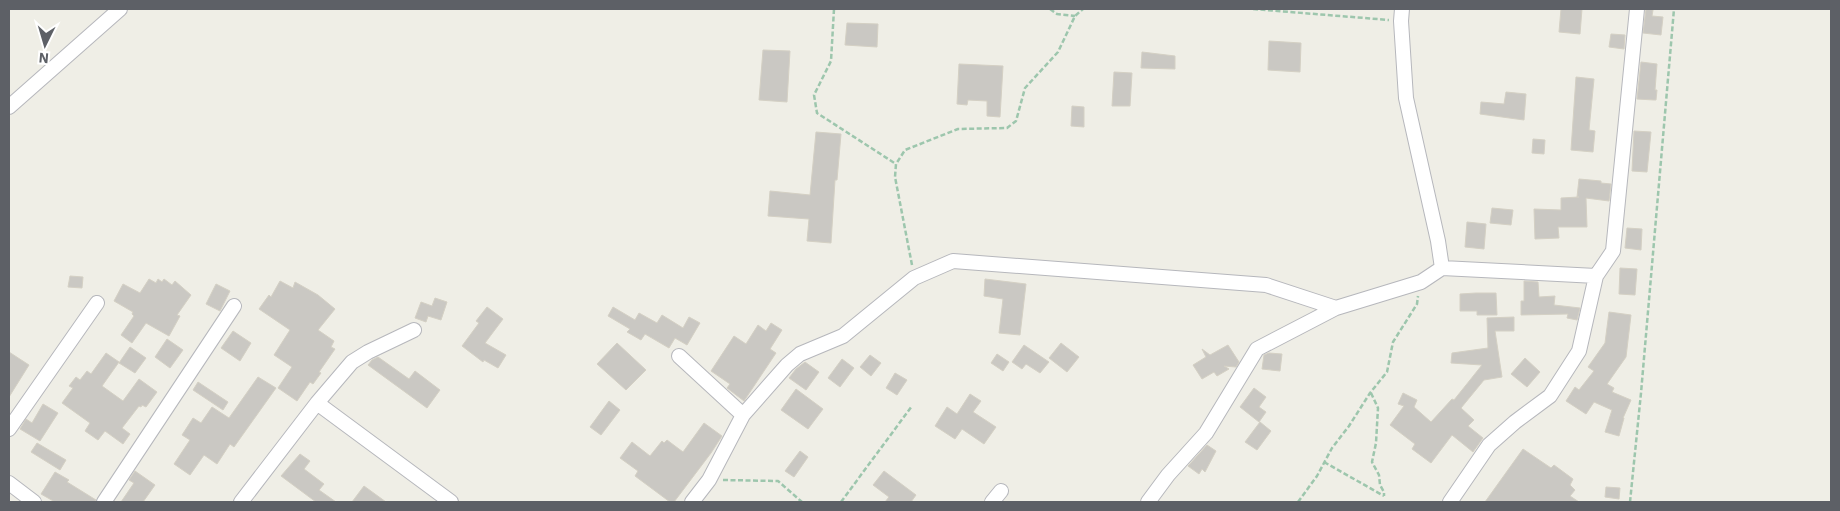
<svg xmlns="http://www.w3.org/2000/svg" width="1840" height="511" viewBox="0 0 1840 511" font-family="'IBM Plex Sans',sans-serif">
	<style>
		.building { fill: #cac8c3; stroke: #d4d0c4 }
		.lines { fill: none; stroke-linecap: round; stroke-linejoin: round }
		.minor-casing { stroke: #b6b7bc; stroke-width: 16 }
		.path { stroke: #9dc6ad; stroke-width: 2.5; stroke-dasharray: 5 2.5; stroke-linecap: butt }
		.minor { stroke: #fff; stroke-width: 14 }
	</style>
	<rect width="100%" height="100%" fill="#efeee6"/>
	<path class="building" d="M1561,9H1582L1580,34L1559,32Z
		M1646,9L1653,10L1652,16L1663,17L1661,35L1643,33Z
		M847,23L878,24L877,47L845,45Z
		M1611,34L1625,35L1624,49L1609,47Z
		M1269,41L1301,43L1300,72L1268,70Z
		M763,50L790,51L787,102L759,100Z
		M1142,52L1175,56V69L1141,68Z
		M1641,62L1657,64L1655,90H1657L1656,100H1654L1637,99Z
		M959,64L1003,66L1000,117L987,116V101L968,100L967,105L957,104Z
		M1114,72L1132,73L1130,106H1112Z
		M1576,77L1594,79L1589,130L1595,131L1593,152L1571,150Z
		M1506,92L1526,94L1524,120L1480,114L1481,102L1504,104Z
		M1072,106L1084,107V127L1071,126Z
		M1634,131L1651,132L1647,172L1632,171Z
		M816,132L841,134L837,180H835L831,243L807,241L809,219L768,216L770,191L810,195Z
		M1533,139L1545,140L1544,154L1532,153Z
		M1579,179L1601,181V183L1611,184L1609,201L1586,198L1587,227H1558L1559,238L1535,239L1534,209L1561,210V198L1579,197H1577Z
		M1492,208L1513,210L1511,225L1490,223Z
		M1467,222L1486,224L1484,249L1465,247Z
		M1627,228L1642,229L1641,250L1625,248Z
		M1620,268L1637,269L1635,295L1619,294Z
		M70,276L83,277L82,288L68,287Z
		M149,279L156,283L158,279L162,282L164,279L172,285L175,281L191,295L177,315L180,316L169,336L146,323L132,343L121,335L134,316L132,314L133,312L114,301L123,284L140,293Z
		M985,279L1026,284L1020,335L999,333L1003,299L984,296Z
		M280,281L293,288L295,282L318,295L335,309L318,330L334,341L331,347L335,349L319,372L321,373L313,384L310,382L297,401L278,388L292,367L274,355L290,330L259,309L269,295L271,297Z
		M1524,281L1538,282L1539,297L1555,296L1554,305L1580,308L1577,320L1567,318L1568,314L1521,315V301H1524Z
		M216,284L230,291L220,311L206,304Z
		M1476,293H1496L1497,315H1477V311H1460V294Z
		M435,298L447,302L441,320L428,316L426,322L415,318L421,302L432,306Z
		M487,307L503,319L485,343L506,355L498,368L484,360L483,362L462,346L479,323L476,321Z
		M613,307L635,320L639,313L657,323L662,315L683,328L689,317L700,323L687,345L675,338L669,348L645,334L641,340L627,332L630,329L608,316Z
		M1609,312L1631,315L1626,357L1607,384L1614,388L1612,392L1631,400L1623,418H1624L1619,436L1605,432L1612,410L1594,402L1586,414L1566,401L1575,387L1579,390L1594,371L1588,367L1605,343Z
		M1514,317V331H1495L1502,377L1484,380L1461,408L1474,420L1468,426L1483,438L1473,452L1452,435L1431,463L1412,449L1415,444L1390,425L1404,406L1398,404L1403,393L1417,400L1414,407L1431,422L1452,399L1454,400L1482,365L1451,363L1452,353L1488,348L1487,318Z
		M771,323L782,330L770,349L776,353L744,401L727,388L730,384L711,371L734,336L746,344L758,325L766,331Z
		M233,331L251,343L240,361L221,348Z
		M167,339L183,350L170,368L155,357Z
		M617,343L646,370L626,390L597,364Z
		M1061,343L1079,357L1067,372L1049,358Z
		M1024,345L1049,362L1040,373L1026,364L1022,369L1012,362Z
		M1228,345L1239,362L1236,367L1224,366L1229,369L1217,376L1214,372L1202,379L1193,365L1206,357L1202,349L1210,355Z
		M130,347L146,358L135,373L119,363Z
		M9,352L29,365L9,397Z
		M106,353L119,362L102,386L123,401L139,379L157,392L146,407L142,405L141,407L139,406L122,428L130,434L123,444L105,431L98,440L85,431L90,423L62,403L73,388L69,386L76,377L80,380L87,371L91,374Z
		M1269,353L1282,354L1280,371L1262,369L1264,355Z
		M997,354L1009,362L1003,371L991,363Z
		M870,355L881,363L871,376L860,367Z
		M378,357L409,379L415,371L440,390L427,408L368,365L372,360Z
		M1525,358L1540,372L1527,387L1511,374Z
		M842,359L854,368L840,387L828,378Z
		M805,362L819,372L806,390L789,378L796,369Z
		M895,373L907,380L897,395L886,388Z
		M258,377L276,388L234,447L230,444L217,464L204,455L190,475L174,464L190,440L182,435L193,418L201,423L212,407L229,418Z
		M198,382L228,402L223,410L193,390Z
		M1254,388L1266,397L1259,407L1266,412L1259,422L1240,407Z
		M796,389L823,409L808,429L781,410Z
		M970,394L981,401L973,412L996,427L984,444L962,429L955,439L935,426L947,407L957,414Z
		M609,401L620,410L601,435L590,427Z
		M43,404L58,413L40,441L20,429L26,419L32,423Z
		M1260,422L1271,431L1257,450L1245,442Z
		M704,423L722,436L711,453L674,502H670L635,476L638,471L620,458L632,442L650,456L662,441L664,443L667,440L683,452Z
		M37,443L66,460L60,470L31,452Z
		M1207,445L1216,451L1205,472L1202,469L1199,474L1188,466Z
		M1523,449L1551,468L1554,465L1573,479L1570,485L1575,490L1570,496L1579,502H1485Z
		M800,451L808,457L794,477L785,471Z
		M300,454L310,461L304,469L324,484L319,490L336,502H316L281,476Z
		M135,471L155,485L143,502H121L134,483L129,480Z
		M884,471L916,495L911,502H885L889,497L873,485Z
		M55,472L69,480L67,482L96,500L95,502H55L41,494Z
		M364,486L386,502H352Z
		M1606,487L1620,488L1619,499L1605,497Z"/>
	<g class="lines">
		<g class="minor-casing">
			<path id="minor" d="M9,107L120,9
				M1442,268L1596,276
				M679,356L743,415
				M317,403L451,502
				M9,429L97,303
				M9,483L34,502
				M104,502L234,306
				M241,502L317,403L352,362L368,352L414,330
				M692,502L709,480L743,415L787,365L800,354L843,336L914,278L953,261L1266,285L1336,308
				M992,502L1001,491
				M1148,502L1168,475L1206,433L1257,349L1336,308L1421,282L1442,268L1438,241L1406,98L1401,21L1402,9
				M1450,502L1489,445L1515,422L1550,396L1579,351L1596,276L1613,251L1637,9"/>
		</g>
		<path class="path" d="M834,9L831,61L814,95L817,113L896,164
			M1050,9L1057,14L1075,16
			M1253,9L1389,20
			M912,265L895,177L896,164L905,150L958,129L1007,128L1016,121L1025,88L1058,52L1075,16L1083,9
			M1371,393L1378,408L1376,443L1372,462L1379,475L1380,485L1384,492V496
			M1324,462L1384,496
			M723,480L778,481L802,502
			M841,502L912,406
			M1298,502L1317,476L1332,448L1349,426L1370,393L1387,372L1393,342L1417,304L1418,296
			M1630,502L1641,393L1674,9"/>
		<use href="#minor" class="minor"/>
	</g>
	<rect width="1840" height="511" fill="none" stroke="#5d6066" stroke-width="20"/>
	<g transform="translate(45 45) rotate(185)" stroke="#ffffff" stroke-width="4" paint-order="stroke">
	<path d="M0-4L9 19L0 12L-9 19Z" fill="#5d6066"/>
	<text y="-8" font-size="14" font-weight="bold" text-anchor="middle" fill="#5d6066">N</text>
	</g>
</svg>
